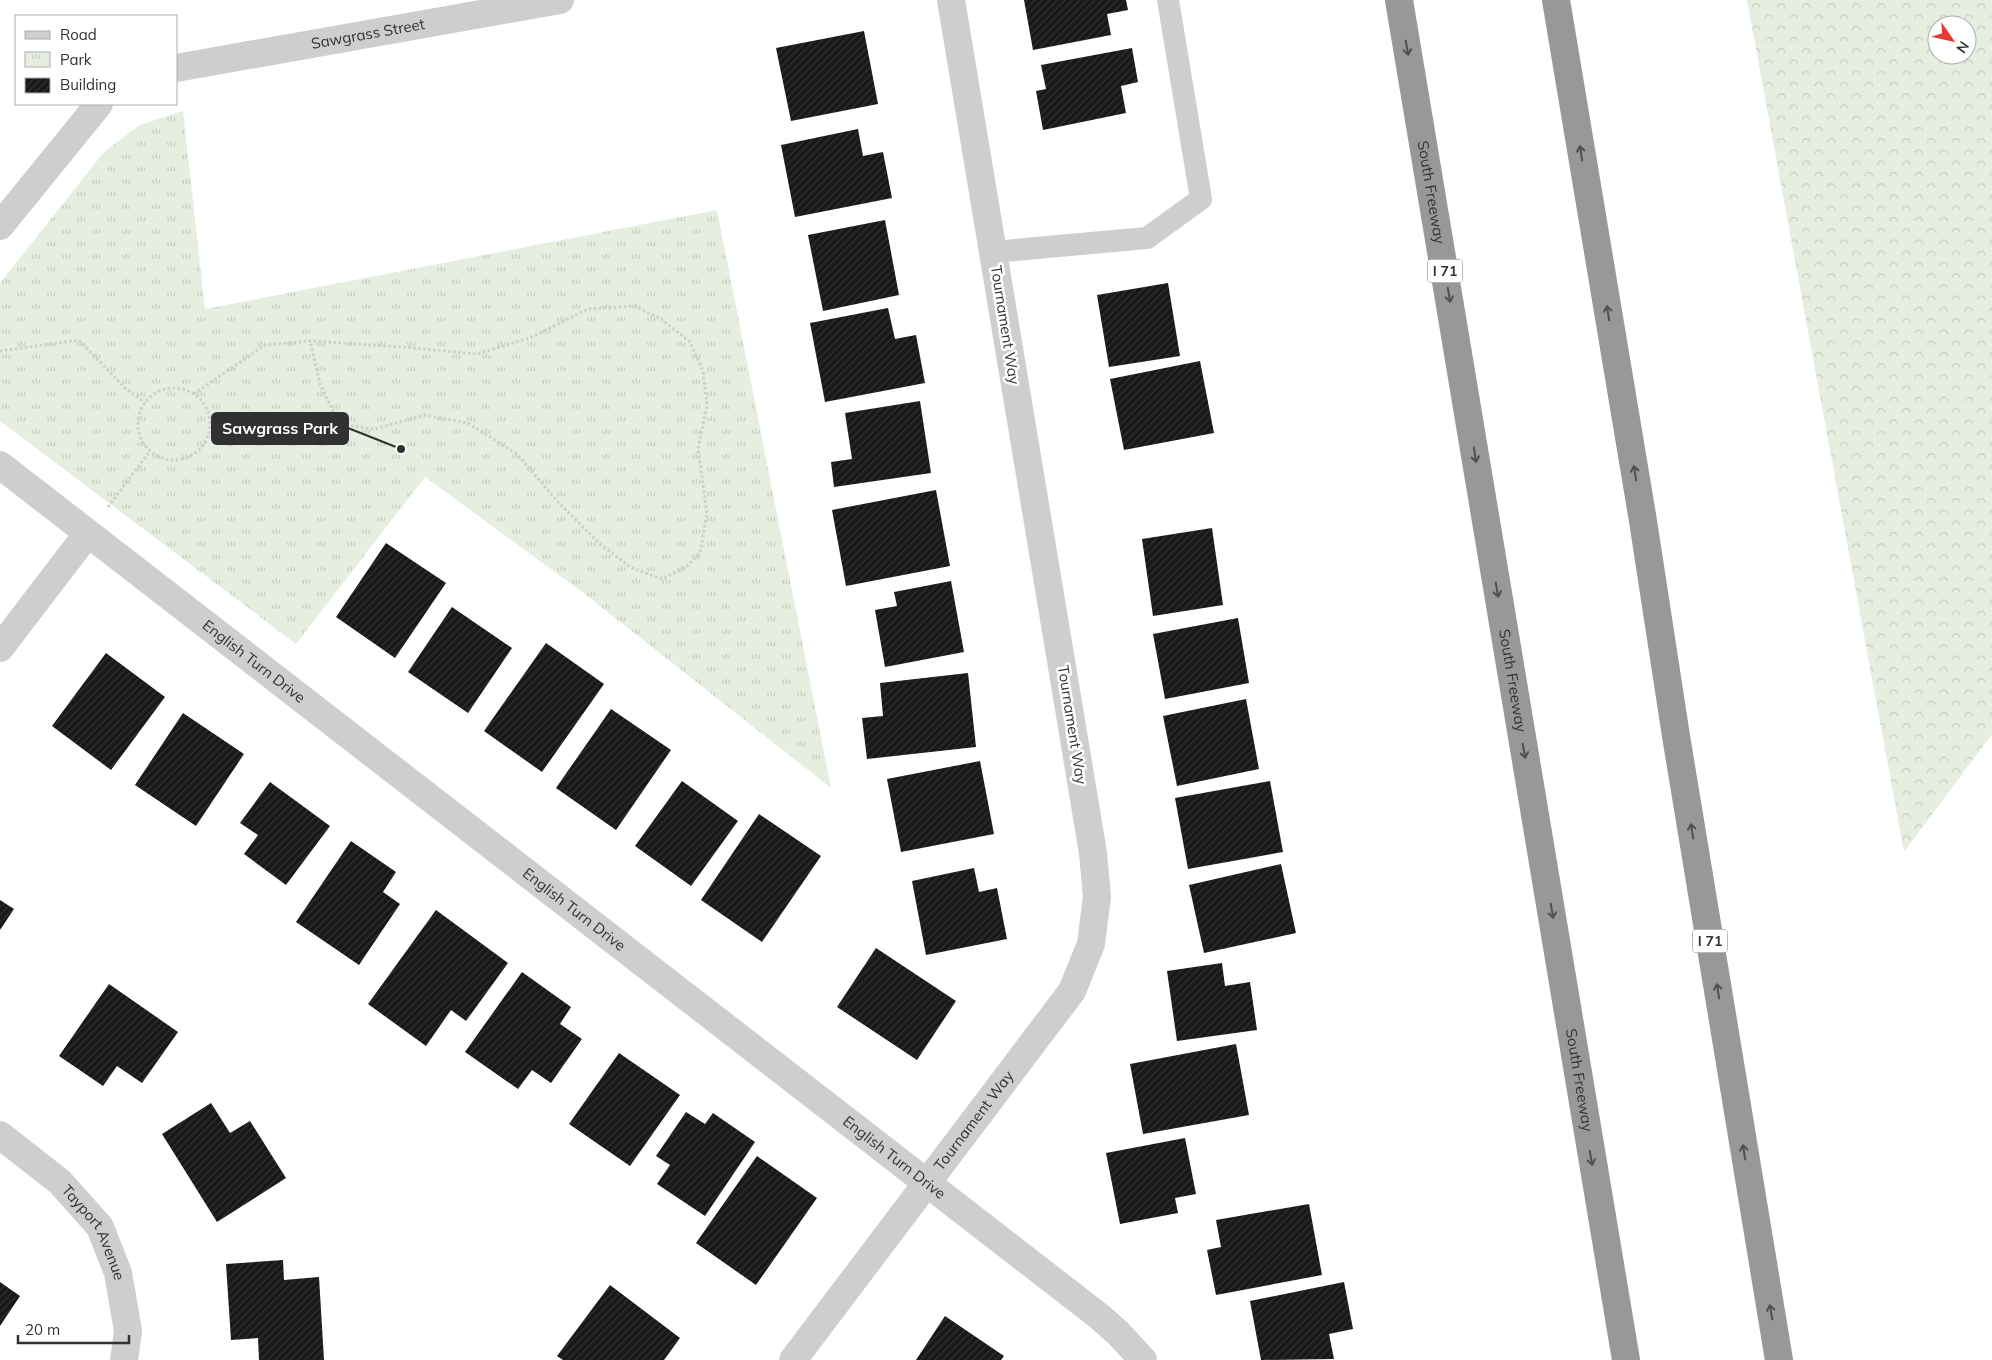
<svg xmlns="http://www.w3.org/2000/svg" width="1992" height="1360" viewBox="0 0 1992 1360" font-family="Mulish,sans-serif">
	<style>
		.forest { fill: url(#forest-crowns); fill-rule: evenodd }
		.park { fill: url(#park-tufts) }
		.building { fill: url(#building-hatch) }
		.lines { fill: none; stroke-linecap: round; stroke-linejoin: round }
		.path { stroke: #cecece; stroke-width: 3; stroke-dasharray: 2.5 2.5; stroke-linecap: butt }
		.lane { stroke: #cecece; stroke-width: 22 }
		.street { stroke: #cecece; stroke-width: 28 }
		.highway { stroke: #989898; stroke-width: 28 }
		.oneway { stroke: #505050 }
		.labels { text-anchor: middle; stroke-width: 5; stroke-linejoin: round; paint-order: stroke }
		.shield { fill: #fff; stroke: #6f6f6f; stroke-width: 1 }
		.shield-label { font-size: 14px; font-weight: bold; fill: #313131 }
		.street-label { font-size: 15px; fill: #313131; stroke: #fff }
		.leader { fill: none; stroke: #313131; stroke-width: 2 }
		.callout-dot { fill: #313131; stroke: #fff; stroke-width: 2 }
		.callout { fill: #313131; stroke: #313131; stroke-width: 2 }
		.callout-label { font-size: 16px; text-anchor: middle; font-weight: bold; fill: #fff }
	</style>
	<defs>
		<pattern id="forest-crowns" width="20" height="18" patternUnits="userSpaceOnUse" patternTransform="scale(1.25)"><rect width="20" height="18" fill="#e5eedf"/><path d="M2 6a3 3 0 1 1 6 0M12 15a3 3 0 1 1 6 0" fill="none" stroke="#c5cdc0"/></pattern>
		<pattern id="park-tufts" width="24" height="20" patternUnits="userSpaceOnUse" patternTransform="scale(1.25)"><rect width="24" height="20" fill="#e5eedf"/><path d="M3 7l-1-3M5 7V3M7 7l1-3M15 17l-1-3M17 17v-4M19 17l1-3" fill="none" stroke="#c5cdc0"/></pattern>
		<pattern id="building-hatch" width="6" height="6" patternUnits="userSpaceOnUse" patternTransform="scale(1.25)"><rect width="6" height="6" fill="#181818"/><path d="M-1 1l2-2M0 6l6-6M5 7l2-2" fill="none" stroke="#313131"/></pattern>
	</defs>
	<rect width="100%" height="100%" fill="#fff"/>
	<path class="forest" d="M1747,0H1992V734L1904,852ZM1937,25H1967V55H1937Z"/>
	<path class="park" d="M183,111L205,309L717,210L831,788L581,591L425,477L296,644L0,421V283L104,152L140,125Z"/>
	<path class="building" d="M1024,0H1126L1128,10L1107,14L1111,35L1033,50Z
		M864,31L878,104L791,121L776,48Z
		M1132,48L1138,82L1121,86L1126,113L1043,130L1036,91L1046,89L1041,65Z
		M858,129L863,156L883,152L892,198L795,217L781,145Z
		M885,220L899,295L823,311L808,235Z
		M1168,283L1180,356L1109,367L1097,295Z
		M888,308L895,339L916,335L925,383L825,402L810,323Z
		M1200,361L1214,433L1124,450L1110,379Z
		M920,401L931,473L834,487L831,462L852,459L845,413Z
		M936,490L950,566L846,586L832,510Z
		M1212,528L1223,605L1153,616L1142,539Z
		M386,543L446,583L395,658L336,617Z
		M951,581L964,652L885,667L875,610L897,606L894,592Z
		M452,607L512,648L468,713L408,672Z
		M1238,618L1249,683L1165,699L1153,634Z
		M546,643L604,684L542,772L484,731Z
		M106,653L165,697L111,770L52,726Z
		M968,673L976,747L867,759L862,718L883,716L880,683Z
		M1246,699L1259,769L1177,786L1163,716Z
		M611,709L671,750L616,830L556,788Z
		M183,713L244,754L196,826L135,785Z
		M980,761L994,834L901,852L887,779Z
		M682,781L738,821L691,886L635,846Z
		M1270,781L1283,852L1188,869L1175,798Z
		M270,782L330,826L286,885L244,854L258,835L240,823Z
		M759,814L821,856L762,942L701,900Z
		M351,841L396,872L383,892L400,904L359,965L296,922Z
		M1281,864L1296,933L1204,953L1189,885Z
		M974,868L979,892L997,888L1007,939L926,955L912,881Z
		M0,900L14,909L0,930Z
		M436,910L508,963L466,1021L451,1010L426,1046L368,1004Z
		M876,948L956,1001L917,1060L837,1007Z
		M1222,963L1225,986L1250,982L1257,1030L1177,1041L1167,971Z
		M522,972L571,1007L560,1024L582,1039L551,1083L532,1070L518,1089L465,1052Z
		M109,984L178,1032L142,1083L117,1066L103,1086L59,1056Z
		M1236,1044L1249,1115L1143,1134L1130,1064Z
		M619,1053L680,1095L630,1166L569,1124Z
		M211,1103L230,1133L250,1121L286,1178L217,1222L162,1134Z
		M686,1112L705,1124L713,1113L755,1142L705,1216L657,1184L670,1165L656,1156Z
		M1185,1138L1196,1194L1175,1198L1178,1213L1120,1224L1106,1153Z
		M757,1156L817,1198L756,1285L696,1243Z
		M1309,1204L1322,1275L1216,1295L1207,1250L1221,1247L1216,1220Z
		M283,1260L284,1280L319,1277L324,1360H259L258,1338L231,1340L226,1264Z
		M0,1282L20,1296L0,1326Z
		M1344,1282L1353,1329L1329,1334L1334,1359L1261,1360L1250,1301Z
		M610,1285L680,1338L664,1360H563L557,1356Z
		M945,1316L1004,1356L1001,1360H916Z"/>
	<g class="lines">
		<path class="path" d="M0,351L79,340L125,388L145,403
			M138 424a36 36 0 1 1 72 0a36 36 0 1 1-72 0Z
			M194,394L265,345L310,341L402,347L477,354L530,338L588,309L634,306L661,319L690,342L703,371L707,405L698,449L707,513L700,553L686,567L662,579L632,568L600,544L558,502L518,455L468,423L424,415L375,429L353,426L336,417L320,384L310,341
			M108,507L150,451"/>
		<path class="lane" d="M993,252L1147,238L1201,199L1168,0"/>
		<g class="street">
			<path id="s1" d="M176,68L560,0"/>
			<path d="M0,226L99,104"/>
			<path id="s2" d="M0,465L1100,1317L1118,1333L1143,1360"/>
			<path d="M0,648L88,533"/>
			<path id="s3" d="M0,1135L60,1182L100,1227L118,1273L128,1331L124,1360"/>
			<path id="s4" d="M793,1360L1072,991L1091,944L1097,897L1093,853L951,0"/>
		</g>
		<g class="highway">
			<path id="s5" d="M1399,0L1626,1360"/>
			<path d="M1556,0L1643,521L1676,736L1779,1360"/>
		</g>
	</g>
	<defs><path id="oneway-shaft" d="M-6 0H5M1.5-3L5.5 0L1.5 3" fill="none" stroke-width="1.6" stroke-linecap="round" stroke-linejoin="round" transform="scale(1.25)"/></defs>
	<g class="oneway">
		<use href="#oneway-shaft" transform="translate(1407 48) rotate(80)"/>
		<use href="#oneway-shaft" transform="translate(1581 153) rotate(-99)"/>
		<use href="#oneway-shaft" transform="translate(1449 295) rotate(80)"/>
		<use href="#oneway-shaft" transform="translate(1608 313) rotate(-99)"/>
		<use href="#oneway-shaft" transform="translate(1475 455) rotate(81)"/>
		<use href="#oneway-shaft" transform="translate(1635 473) rotate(-99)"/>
		<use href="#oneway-shaft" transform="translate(1497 590) rotate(80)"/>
		<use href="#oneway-shaft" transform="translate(1524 751) rotate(80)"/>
		<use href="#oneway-shaft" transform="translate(1692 831) rotate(-99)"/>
		<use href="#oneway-shaft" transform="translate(1552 911) rotate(80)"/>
		<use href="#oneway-shaft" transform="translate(1718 991) rotate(-99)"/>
		<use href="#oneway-shaft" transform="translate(1744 1152) rotate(-99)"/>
		<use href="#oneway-shaft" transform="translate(1591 1158) rotate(80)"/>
		<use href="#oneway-shaft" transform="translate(1771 1312) rotate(-100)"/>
	</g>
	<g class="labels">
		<g class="shield">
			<rect x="1427.5" y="259.5" width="35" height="23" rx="4"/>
			<rect x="1692.5" y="929.5" width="35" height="23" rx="4"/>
		</g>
		<g class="shield-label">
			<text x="1445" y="276">I 71</text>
			<text x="1710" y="946">I 71</text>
		</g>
		<g class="street-label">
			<text dy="5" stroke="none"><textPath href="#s1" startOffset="195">Sawgrass Street</textPath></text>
			<text dy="5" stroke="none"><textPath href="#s5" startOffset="195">South Freeway</textPath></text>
			<text transform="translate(1005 325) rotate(81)" y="5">Tournament Way</text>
			<text dy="5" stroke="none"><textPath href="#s2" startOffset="321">English Turn Drive</textPath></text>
			<text dy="5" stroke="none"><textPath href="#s5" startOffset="690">South Freeway</textPath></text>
			<text transform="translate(1072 725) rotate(81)" y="5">Tournament Way</text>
			<text dy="5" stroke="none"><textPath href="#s2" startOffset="726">English Turn Drive</textPath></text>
			<text dy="5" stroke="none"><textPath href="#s5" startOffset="1095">South Freeway</textPath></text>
			<text dy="5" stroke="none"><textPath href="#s4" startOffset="300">Tournament Way</textPath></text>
			<text dy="5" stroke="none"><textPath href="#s2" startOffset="1131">English Turn Drive</textPath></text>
			<text dy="5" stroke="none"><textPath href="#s3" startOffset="138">Tayport Avenue</textPath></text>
		</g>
	</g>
	<path class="leader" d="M401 449L348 428"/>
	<circle class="callout-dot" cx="401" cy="449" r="5"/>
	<rect class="callout" x="212" y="413" width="136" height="31" rx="5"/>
	<g class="callout-label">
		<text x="280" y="434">Sawgrass Park</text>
	</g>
	<rect x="15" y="15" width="162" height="90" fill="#ffffff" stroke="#adadad"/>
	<rect x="25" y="31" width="25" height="8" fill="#cecece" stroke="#adadad"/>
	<text x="60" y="40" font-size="15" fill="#313131">Road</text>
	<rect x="25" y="52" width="25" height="15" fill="url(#park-tufts)" stroke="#adadad"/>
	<text x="60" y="65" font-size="15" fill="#313131">Park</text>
	<rect x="25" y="78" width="25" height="15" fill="url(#building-hatch)" stroke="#adadad"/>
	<text x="60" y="90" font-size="15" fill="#313131">Building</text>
	<g transform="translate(1952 40) rotate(124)"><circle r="24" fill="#ffffff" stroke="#adadad"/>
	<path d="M0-4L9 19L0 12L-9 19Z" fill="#e63b35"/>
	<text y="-8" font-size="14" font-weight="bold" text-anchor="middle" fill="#313131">N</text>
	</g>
	<path d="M18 1335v8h111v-8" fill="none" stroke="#313131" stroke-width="2.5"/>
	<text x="25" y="1335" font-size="15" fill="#313131" stroke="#ffffff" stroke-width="4" paint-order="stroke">20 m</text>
</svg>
